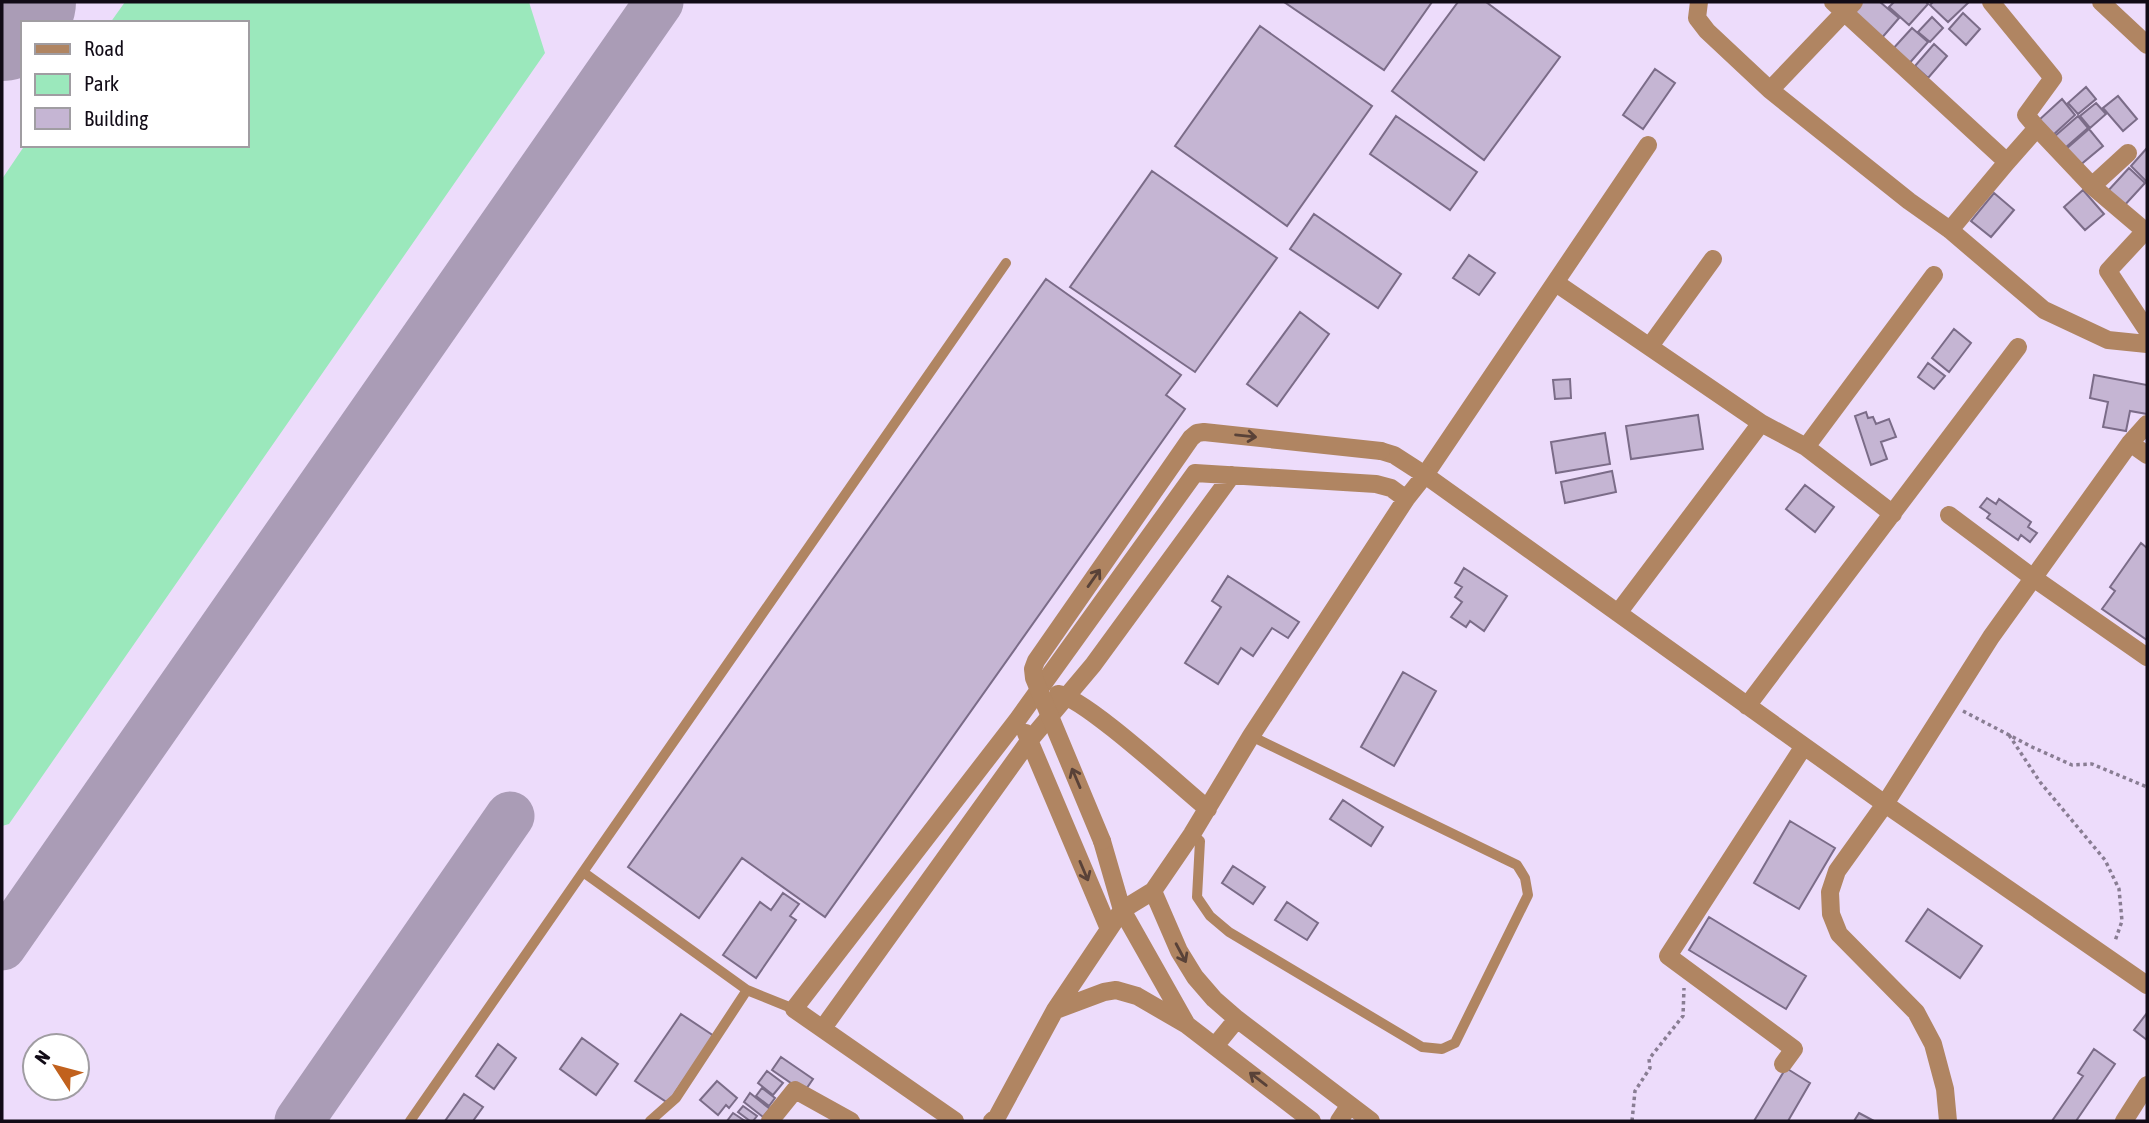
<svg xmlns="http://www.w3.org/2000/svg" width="2149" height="1123" viewBox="0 0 2149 1123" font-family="'Asap Condensed',sans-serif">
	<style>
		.green { fill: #9be8bc }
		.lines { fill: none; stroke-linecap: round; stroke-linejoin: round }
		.taxiway { stroke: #aa9cb6; stroke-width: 49 }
		.runway { stroke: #aa9cb6; stroke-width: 122 }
		.building { fill: #c5b5d3; stroke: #7b6c88; stroke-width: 2 }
		.path { stroke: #897d93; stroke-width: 3.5; stroke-dasharray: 3.5 3.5; stroke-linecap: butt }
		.service { stroke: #b08562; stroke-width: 10 }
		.minor { stroke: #b08562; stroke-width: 18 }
		.tertiary { stroke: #b08562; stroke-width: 18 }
		.tertiary-bridge { stroke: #b08562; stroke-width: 18 }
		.oneway { stroke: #594238 }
	</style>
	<rect width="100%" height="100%" fill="#eddcfb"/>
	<path class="green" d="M125,2H529L545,53L9,824L2,826V179L25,145H247V23H110Z"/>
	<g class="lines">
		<path class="taxiway" d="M2,946L659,2
			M299,1121L510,816"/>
		<path class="runway" d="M2,20L15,2"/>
	</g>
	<path class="building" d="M1284,2H1432L1384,70Z
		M1458,2H1486L1560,57L1484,160L1392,91Z
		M1862,2H1880L1899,18L1880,40L1851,15Z
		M1894,2H1926L1928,4L1909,25L1889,7Z
		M1933,2H1969L1948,22L1930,5Z
		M1963,13L1980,29L1966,45L1949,29Z
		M1932,17L1943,28L1930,42L1918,32Z
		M1260,26L1372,106L1287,226L1175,146Z
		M1912,28L1928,42L1907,66L1891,51Z
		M1934,44L1947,56L1928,78L1915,66Z
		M1655,69L1675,83L1643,129L1623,115Z
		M2086,87L2096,99L2078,114L2068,103Z
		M2118,96L2137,119L2123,131L2103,108Z
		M2062,99L2075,115L2053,135L2039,120Z
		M2096,103L2106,114L2090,128L2080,116Z
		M1396,116L1477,172L1450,210L1370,154Z
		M2078,116L2088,128L2065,148L2055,136Z
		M2089,129L2103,146L2079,166L2065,150Z
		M2147,148V182L2131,166Z
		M2129,168L2145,183L2122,208L2106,193Z
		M1152,171L1277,258L1195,372L1070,287Z
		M2083,190L2104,214L2085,230L2064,207Z
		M1994,193L2014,210L1991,237L1971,221Z
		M1314,214L1401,274L1378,308L1290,249Z
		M1469,255L1495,273L1479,295L1453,278Z
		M1046,279L1181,375L1166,395L1185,409L825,917L742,858L699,918L628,867Z
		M1300,312L1329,334L1277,406L1247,384Z
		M1954,329L1971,343L1949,372L1932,358Z
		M1928,363L1945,376L1934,389L1918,377Z
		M2094,375L2147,385V414L2130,411L2126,431L2103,427L2108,402L2090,398Z
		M1570,379L1571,398L1555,399L1553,380Z
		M1866,412L1868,418L1873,417L1876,424L1889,419L1896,437L1881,442L1887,459L1871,465L1855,416Z
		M1698,415L1703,449L1631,459L1626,426Z
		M1605,433L1610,464L1556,473L1551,442Z
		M1612,471L1616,492L1565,503L1561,482Z
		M1805,485L1834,507L1815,532L1786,509Z
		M1987,498L1996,504L1999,499L2031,522L2028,527L2037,533L2030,542L2021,535L2018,540L1987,518L1990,514L1980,507Z
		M2141,543L2147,548V640L2102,609L2115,591L2110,587Z
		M1464,568L1507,596L1484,631L1470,621L1466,627L1451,617L1462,602L1455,597L1462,587L1455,583Z
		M1228,576L1299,622L1288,638L1272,628L1253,656L1241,648L1218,684L1185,663L1221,607L1212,601Z
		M1403,672L1436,691L1394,766L1361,747Z
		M1343,800L1383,827L1371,846L1330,819Z
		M1790,821L1835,848L1799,909L1754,883Z
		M1233,866L1265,887L1253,904L1222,883Z
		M783,893L799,904L790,916L796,920L756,978L723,955L760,902L771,910Z
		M1287,902L1318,923L1307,940L1275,920Z
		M1928,909L1982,946L1960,978L1906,941Z
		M1709,917L1806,976L1786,1009L1689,950Z
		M2147,1013V1040L2134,1030Z
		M681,1014L714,1036L668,1103L635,1081Z
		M582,1038L618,1064L596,1095L560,1069Z
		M498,1044L516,1058L494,1089L476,1076Z
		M2094,1049L2115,1064L2076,1121H2052L2083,1076L2078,1073Z
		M781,1057L813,1079L804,1092L772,1070Z
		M1786,1068L1810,1083L1788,1121H1754Z
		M767,1071L783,1083L773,1095L758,1083Z
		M717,1081L737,1098L729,1108L726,1105L718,1115L700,1100Z
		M762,1088L775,1098L769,1106L756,1096Z
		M750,1093L770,1109L763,1117L744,1102Z
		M464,1094L483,1107L473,1121H445Z
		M743,1106L757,1116L753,1121H750L738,1112Z
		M733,1113L745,1121H727Z
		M1859,1113L1874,1121H1854Z"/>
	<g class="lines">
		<path class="path" d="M1963,711L2032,747L2072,765L2092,764L2147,787
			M2009,735L2040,782L2105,860L2119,889L2122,921L2115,941
			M1632,1121L1635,1091L1650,1068L1649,1059L1683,1016L1684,988"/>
		<path class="service" d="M1192,834L1200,841L1197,897L1210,916L1229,932L1422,1047L1442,1049L1455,1043L1528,895L1525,878L1517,865L1251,736
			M583,872L747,990L794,1009
			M410,1121L1006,263
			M650,1121L676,1098L747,990"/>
		<path class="minor" d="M1699,2L1697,18L1707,31L1770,90L1909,201L1950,230L2044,310L2108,340L2147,344
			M1833,2L2007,162L1950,230
			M1991,2L2053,78L2026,115L2037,128L2007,162
			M2101,2L2147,45
			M1770,90L1854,2
			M2037,128L2092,186L2145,231L2108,271L2147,330
			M1648,145L1425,475L1885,804L2147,985
			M2092,186L2128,153
			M1556,283L1761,423L1806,447L1893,514
			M1650,346L1713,259
			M2130,443L2147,455
			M1806,447L1934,275
			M1949,515L2032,577L2147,657
			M1618,613L1761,423
			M1747,706L2018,347
			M1783,1064L1794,1049L1668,956L1804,746
			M770,1121L795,1090L851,1121
			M1948,1121L1945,1089L1933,1044L1916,1012L1839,934L1831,914L1830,892L1837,871L1885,804L1991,637L2130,443L2147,424
			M2124,1121L2147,1085"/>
		<path class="tertiary" d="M1058,694C1085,698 1181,787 1208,809
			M1026,733L1109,929
			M1102,841L1122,910L1187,1025
			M1153,891L1179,951L1195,977L1214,999L1237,1019L1371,1121
			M1056,1010L1104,992L1116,990L1137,996L1187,1025L1312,1121
			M823,1028L1029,741L1093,665L1232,475
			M1215,1046L1237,1019
			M955,1121L794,1009L1018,719L1195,473L1376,484L1391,488L1406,499
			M992,1121L997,1117L1055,1010L1122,910L1153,891L1192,834L1251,736L1406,499L1425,475L1394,455L1381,451
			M1339,1121L1349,1106"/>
		<path class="tertiary-bridge" d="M1102,841L1034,678L1033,669L1036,661L1191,438L1197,433L1204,432L1381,451"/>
	</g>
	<defs><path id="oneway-shaft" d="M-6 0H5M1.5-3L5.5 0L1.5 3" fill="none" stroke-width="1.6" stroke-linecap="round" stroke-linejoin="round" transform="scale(1.75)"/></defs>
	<g class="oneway">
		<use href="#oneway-shaft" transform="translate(1246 436) rotate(6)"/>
		<use href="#oneway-shaft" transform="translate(1094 578) rotate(-55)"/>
		<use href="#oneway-shaft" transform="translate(1076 778) rotate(-113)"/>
		<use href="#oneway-shaft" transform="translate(1084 871) rotate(67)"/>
		<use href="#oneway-shaft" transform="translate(1181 953) rotate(62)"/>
		<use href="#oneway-shaft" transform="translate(1258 1079) rotate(-142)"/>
	</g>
	<rect width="2149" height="1123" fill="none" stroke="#110b16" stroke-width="7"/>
	<rect x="21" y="21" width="228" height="126" fill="#ffffff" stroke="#a09da2" stroke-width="2"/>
	<rect x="35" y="44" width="35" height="10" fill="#b08562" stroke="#a09da2" stroke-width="2"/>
	<text x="84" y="56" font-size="21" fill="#110b16">Road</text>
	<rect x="35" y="74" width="35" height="21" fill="#9be8bc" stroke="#a09da2" stroke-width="2"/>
	<text x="84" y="91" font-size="21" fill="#110b16">Park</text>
	<rect x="35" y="108" width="35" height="21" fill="#c5b5d3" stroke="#a09da2" stroke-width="2"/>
	<text x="84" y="126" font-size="21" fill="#110b16">Building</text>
	<g transform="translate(56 1067) rotate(306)"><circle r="33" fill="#ffffff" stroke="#a09da2" stroke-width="2"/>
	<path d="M0-5L12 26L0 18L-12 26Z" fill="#c1611d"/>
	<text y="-10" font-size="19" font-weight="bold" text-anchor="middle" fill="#110b16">N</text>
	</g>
</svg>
